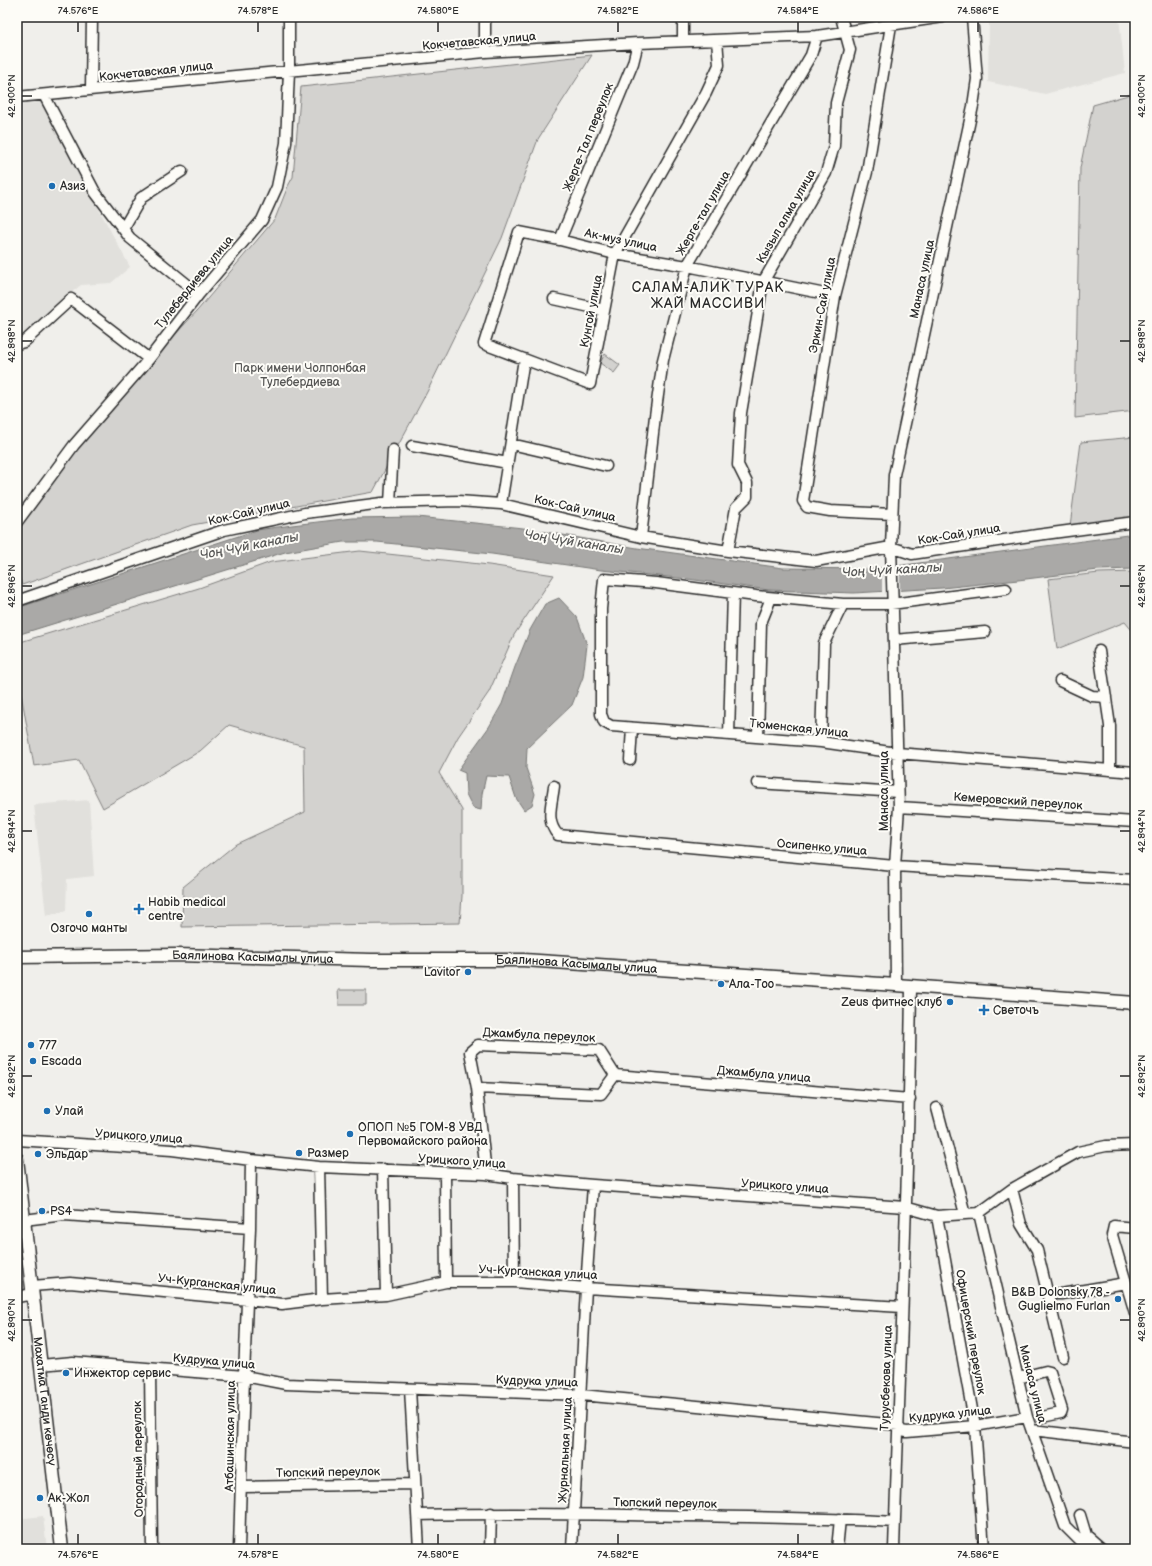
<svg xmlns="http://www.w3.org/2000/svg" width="1152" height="1566" viewBox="0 0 1152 1566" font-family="'Balsamiq Sans',sans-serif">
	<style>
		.built { fill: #e1e0dc }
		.green { fill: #d3d2cf; stroke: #7f7e7d }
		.water { fill: #aaa9a7; stroke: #777775 }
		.pier { fill: #f0efeb }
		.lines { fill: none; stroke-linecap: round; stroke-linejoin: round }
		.minor-casing { stroke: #2b2b2b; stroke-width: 13 }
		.major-casing { stroke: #2b2b2b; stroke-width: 15 }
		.minor { stroke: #fdfcf7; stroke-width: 10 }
		.major { stroke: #fdfcf7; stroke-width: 12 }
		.ticks { fill: none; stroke: #2b2b2b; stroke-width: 1.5 }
		.poi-dot { fill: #1f6fb2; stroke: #fdfcf7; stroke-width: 1.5 }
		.labels { text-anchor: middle; stroke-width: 4; stroke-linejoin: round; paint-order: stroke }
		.street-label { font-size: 12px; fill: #2b2b2b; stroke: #fdfcf7 }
		.poi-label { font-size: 12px; fill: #2b2b2b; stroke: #fdfcf7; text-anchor: start }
		.park-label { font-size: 12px; fill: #555554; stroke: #fdfcf7 }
		.water-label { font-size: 13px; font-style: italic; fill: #575756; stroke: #fdfcf7 }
		.quarter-label { font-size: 14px; letter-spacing: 1px; fill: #2b2b2b; stroke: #fdfcf7 }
		.neatline { fill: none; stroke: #2b2b2b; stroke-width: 1.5 }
		.ticks-label { font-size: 10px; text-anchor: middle; fill: #2b2b2b }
	</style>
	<rect width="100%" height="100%" fill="#f0efeb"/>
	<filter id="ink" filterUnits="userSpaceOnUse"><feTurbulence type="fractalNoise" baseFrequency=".025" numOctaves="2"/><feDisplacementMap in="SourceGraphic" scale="8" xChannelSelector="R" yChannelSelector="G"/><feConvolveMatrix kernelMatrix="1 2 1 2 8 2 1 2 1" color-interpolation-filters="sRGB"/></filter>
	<g filter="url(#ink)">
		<path class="built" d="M997,17H1119L1125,73L1045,94L988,82L989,21Z
			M41,102L130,267L111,283L81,285L47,312L23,339L17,340V105Z
			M89,800L94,876L67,879L66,911L46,916L34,805Z
			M43,1516L47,1549H17V1519Z"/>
		<path class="green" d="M592,55L538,139L502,238L427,392L373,492L192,525L22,585L17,569V526L69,456L147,365L197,311L275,219L288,186L293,177L301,87Z
			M1135,93V411L1075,418L1080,168L1093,105Z
			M605,354L620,365L614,373L600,363Z
			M1135,437V517L1070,526L1081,442Z
			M360,551L489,565L554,575L514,635L489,692L458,737L439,773L462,810V896L460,923L182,927L183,887L236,844L305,812L304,746L229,725L200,751L103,808L79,760L34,766L17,671V643L199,588L271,562Z
			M1135,572V634L1125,622L1057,649L1048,579L1099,573Z
			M338,990H366V1005H339Z"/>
		<path class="water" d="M417,517L523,528L637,548L783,568L874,569L1135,534V569L1098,570L1018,580L942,588L854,593L769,590L688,579L601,570L492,554L377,542H343L285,552L17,635V608L257,530L292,525L352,518Z
			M559,598L577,617L587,645L583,677L572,705L527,748L526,768L535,794L532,805L524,810L516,798L509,777L486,776L482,794L481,810L473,808L466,794L465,773L458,770L489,727L502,704L515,667L530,630L545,604Z"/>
		<path class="pier" d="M900,564V592L882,593V566Z"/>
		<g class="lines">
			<g class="minor-casing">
				<path id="minor" d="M485,17V52
					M683,17V41
					M891,25L867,172L835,296L803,501L807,507L830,511L892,514
					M717,40L719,65L706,93L615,254L590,384L484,344L519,232L560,240L615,254L687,266L835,296
					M91,90L92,17
					M44,95L95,192L130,238L199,294
					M17,97L485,52L638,43L817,36L943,17
					M123,229L141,198L182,171
					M560,240L633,63L638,43
					M554,299L604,310
					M17,344L24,342L71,299L149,359
					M511,444L606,466
					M412,446L508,463
					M390,503L393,450
					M501,504L524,359
					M17,522L74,445L149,359L199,294L262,220L277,187L286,143L289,71V17
					M641,537L655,416L663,360L687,266L811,55L817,36
					M728,551L736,508L747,497V483L738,465L741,413L763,282L826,173L834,146L836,103L850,50L841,17
					M1006,589L891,604H843L756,596L656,583L604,579L601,609V714L604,722L611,726L821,742L897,753L1135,772
					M17,601L224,530L305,513L382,503L458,501L501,504L641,537L728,551L816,561L891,547L912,554L1037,535L1135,522
					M894,640L985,632
					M1099,651L1110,726V770
					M1060,681L1092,696L1106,697
					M729,735L733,593
					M758,737L761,623L771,598
					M821,742L824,643L843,604
					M630,760L632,728
					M757,783L898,792
					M554,786C552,804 545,821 558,835L895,866L1135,880
					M899,807L1135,822
					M896,985L895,866L899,807L891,547L894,475L973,106L977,79L972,17
					M478,1045L599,1050L615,1075L601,1094L477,1088L470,1052Z
					M615,1075L910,1099
					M477,1088L486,1174
					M937,1108L965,1214
					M17,1140L172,1150L251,1160L319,1167L486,1174L513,1178L593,1185L905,1207L937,1216L979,1213L1027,1417L1065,1526L1088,1549
					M319,1167L322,1299
					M383,1169L386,1295
					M445,1173L446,1282
					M513,1178L514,1282
					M1012,1189L1021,1224L1037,1250L1063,1357
					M979,1213L1012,1189L1078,1152L1106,1146L1135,1145
					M937,1216L975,1426L984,1549
					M24,1220L64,1215L250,1228
					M1135,1228L1114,1226L1112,1235L1135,1313
					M32,1286L70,1283L248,1300L282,1304L322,1299L386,1295L446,1282H514L586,1288L902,1307
					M1048,1293L1061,1294L1126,1283
					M17,1297L33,1294
					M41,1365L73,1362L244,1376L286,1384L581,1395L898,1425L901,1431L907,1432L975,1426L1027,1417
					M150,1369L152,1549
					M1018,1378L1046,1371L1050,1372L1062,1410L1061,1413L1042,1417
					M410,1389L419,1549
					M1032,1430L1135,1442
					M241,1487L415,1484
					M417,1515C506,1513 594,1514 683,1516C754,1517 825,1518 895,1522
					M1080,1515L1086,1535L1102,1549
					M239,1549L244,1376L250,1228L251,1160
					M490,1549L491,1513
					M572,1549L586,1288L593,1185
					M837,1549L840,1519
					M894,1549C900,1361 909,1174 911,986"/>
			</g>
			<g class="major-casing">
				<g id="major">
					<path id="s1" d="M17,957L177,955L371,960H524L896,985L1135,1003"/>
					<path id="s2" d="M17,1159L62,1549"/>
				</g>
			</g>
			<use href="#minor" class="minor"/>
			<use href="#major" class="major"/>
		</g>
	</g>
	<path class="ticks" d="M78,22V32M258,22V32M438,22V32M618,22V32M798,22V32M978,22V32M22,96H32M1120,96H1130M22,341H32M1120,341H1130M22,586H32M1120,586H1130M22,831H32M1120,831H1130M22,1076H32M1120,1076H1130M22,1320H32M1120,1320H1130M78,1534V1544M258,1534V1544M438,1534V1544M618,1534V1544M798,1534V1544M978,1534V1544"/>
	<g class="poi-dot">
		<circle cx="52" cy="186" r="4"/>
		<path d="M137 903h4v4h4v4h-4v4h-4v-4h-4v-4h4z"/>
		<circle cx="89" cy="914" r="4"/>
		<circle cx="468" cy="972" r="4"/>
		<circle cx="721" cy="984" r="4"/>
		<circle cx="950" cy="1002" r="4"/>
		<path d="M982 1004h4v4h4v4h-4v4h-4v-4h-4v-4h4z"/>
		<circle cx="31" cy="1045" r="4"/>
		<circle cx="33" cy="1061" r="4"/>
		<circle cx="47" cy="1111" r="4"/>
		<circle cx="350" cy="1134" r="4"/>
		<circle cx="299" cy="1153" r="4"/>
		<circle cx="38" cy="1154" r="4"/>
		<circle cx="42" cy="1211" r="4"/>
		<circle cx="1118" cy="1299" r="4"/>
		<circle cx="66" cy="1373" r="4"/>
		<circle cx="40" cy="1498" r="4"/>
	</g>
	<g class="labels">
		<g class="street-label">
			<text transform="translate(479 41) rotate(-5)" y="4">Кокчетавская улица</text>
			<text transform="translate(156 71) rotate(-6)" y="4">Кокчетавская улица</text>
			<text transform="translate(588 137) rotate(-68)" y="4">Жерге-Тал переулок</text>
			<text transform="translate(703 213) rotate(-60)" y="4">Жерге-тал улица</text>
			<text transform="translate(786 216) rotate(-60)" y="4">Кызыл алма улица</text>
			<text transform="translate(621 240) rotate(12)" y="4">Ак-муз улица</text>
			<text transform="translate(922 279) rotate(-78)" y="4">Манаса улица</text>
			<text transform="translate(194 282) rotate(-51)" y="4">Тулебердиева улица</text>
			<text transform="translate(822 305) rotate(-79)" y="4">Эркин-Сай улица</text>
			<text transform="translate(591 311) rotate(-79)" y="4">Кунгой улица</text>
			<text transform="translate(575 508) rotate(13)" y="4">Кок-Сай улица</text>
			<text transform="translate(249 512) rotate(-13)" y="4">Кок-Сай улица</text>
			<text transform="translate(959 534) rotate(-9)" y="4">Кок-Сай улица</text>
			<text transform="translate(799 728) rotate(6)" y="4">Тюменская улица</text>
			<text transform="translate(884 791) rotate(-90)" y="4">Манаса улица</text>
			<text transform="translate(1018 801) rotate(4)" y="4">Кемеровский переулок</text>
			<text transform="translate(822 847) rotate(5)" y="4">Осипенко улица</text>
			<text dy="4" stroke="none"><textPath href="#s1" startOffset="236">Баялинова Касымалы улица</textPath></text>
			<text dy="4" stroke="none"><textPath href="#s1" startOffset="560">Баялинова Касымалы улица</textPath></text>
			<text transform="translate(539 1035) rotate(3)" y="4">Джамбула переулок</text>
			<text transform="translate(764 1074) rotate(5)" y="4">Джамбула улица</text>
			<text transform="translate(139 1136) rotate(4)" y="4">Урицкого улица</text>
			<text transform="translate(462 1161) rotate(4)" y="4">Урицкого улица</text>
			<text transform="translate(785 1186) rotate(4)" y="4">Урицкого улица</text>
			<text transform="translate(538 1272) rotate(3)" y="4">Уч-Курганская улица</text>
			<text transform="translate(217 1284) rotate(6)" y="4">Уч-Курганская улица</text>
			<text transform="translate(971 1332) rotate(80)" y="4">Офицерский переулок</text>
			<text transform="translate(214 1361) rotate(5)" y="4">Кудрука улица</text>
			<text transform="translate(886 1378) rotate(-88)" y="4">Турусбекова улица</text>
			<text transform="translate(537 1381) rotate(2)" y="4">Кудрука улица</text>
			<text transform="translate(1033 1384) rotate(76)" y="4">Манаса улица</text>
			<text dy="4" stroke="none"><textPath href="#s2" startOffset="244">Махатма Ганди көчөсү</textPath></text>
			<text transform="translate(950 1414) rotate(-6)" y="4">Кудрука улица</text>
			<text transform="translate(230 1436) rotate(-89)" y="4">Атбашинская улица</text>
			<text transform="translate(565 1450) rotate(-87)" y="4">Журнальная улица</text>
			<text transform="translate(138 1459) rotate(-91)" y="4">Огородный переулок</text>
			<text transform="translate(328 1472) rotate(-1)" y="4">Тюпский переулок</text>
			<text transform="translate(665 1503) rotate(1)" y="4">Тюпский переулок</text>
		</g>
		<g class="poi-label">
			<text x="60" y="190">Азиз</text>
			<text x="148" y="906">Habib medical<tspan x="148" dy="14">centre</tspan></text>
			<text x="89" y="932" text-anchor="middle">Озгочо манты</text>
			<text x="460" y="976" text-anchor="end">Lavitor</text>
			<text x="729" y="988">Ала-Тоо</text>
			<text x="942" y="1006" text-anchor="end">Zeus фитнес клуб</text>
			<text x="993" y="1014">Светочъ</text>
			<text x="39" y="1049">777</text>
			<text x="41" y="1065">Escada</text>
			<text x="55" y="1115">Улай</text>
			<text x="358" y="1131">ОПОП №5 ГОМ-8 УВД<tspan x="358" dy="14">Первомайского района</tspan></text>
			<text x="307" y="1157">Размер</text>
			<text x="46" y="1158">Эльдар</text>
			<text x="50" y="1215">PS4</text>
			<text x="1110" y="1296" text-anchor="end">B&amp;B Dolonsky 78 -<tspan x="1110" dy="14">Guglielmo Furlan</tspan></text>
			<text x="74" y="1377">Инжектор сервис</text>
			<text x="48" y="1502">Ак-Жол</text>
		</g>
		<g class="park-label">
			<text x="300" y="372">Парк имени Чолпонбая<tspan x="300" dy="14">Тулебердиева</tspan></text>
		</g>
		<g class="water-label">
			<text transform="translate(574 541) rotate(9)" y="5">Чоң Чүй каналы</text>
			<text transform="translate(249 545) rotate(-11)" y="5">Чоң Чүй каналы</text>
			<text transform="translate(892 569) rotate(-3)" y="5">Чоң Чүй каналы</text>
		</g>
		<g class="quarter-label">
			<text x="708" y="292">САЛАМ-АЛИК ТУРАК<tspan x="708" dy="16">ЖАЙ МАССИВИ</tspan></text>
		</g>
	</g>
	<rect width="1152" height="1566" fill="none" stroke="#fdfcf7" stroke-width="44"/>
	<rect x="22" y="22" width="1108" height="1522" class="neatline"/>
	<g class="ticks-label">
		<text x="78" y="14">74.576°E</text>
		<text x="258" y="14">74.578°E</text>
		<text x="438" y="14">74.580°E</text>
		<text x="618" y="14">74.582°E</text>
		<text x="798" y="14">74.584°E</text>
		<text x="978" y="14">74.586°E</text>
		<text transform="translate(11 96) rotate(-90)" y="4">42.900°N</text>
		<text transform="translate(1141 96) rotate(-90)" y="4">42.900°N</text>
		<text transform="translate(11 341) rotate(-90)" y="4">42.898°N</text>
		<text transform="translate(1141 341) rotate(-90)" y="4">42.898°N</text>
		<text transform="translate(11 586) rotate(-90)" y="4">42.896°N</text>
		<text transform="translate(1141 586) rotate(-90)" y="4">42.896°N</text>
		<text transform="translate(11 831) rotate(-90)" y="4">42.894°N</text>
		<text transform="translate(1141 831) rotate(-90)" y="4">42.894°N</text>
		<text transform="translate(11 1076) rotate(-90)" y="4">42.892°N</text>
		<text transform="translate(1141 1076) rotate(-90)" y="4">42.892°N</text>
		<text transform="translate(11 1320) rotate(-90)" y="4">42.890°N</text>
		<text transform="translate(1141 1320) rotate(-90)" y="4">42.890°N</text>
		<text x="78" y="1558">74.576°E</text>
		<text x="258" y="1558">74.578°E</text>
		<text x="438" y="1558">74.580°E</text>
		<text x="618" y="1558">74.582°E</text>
		<text x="798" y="1558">74.584°E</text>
		<text x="978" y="1558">74.586°E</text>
	</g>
</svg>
